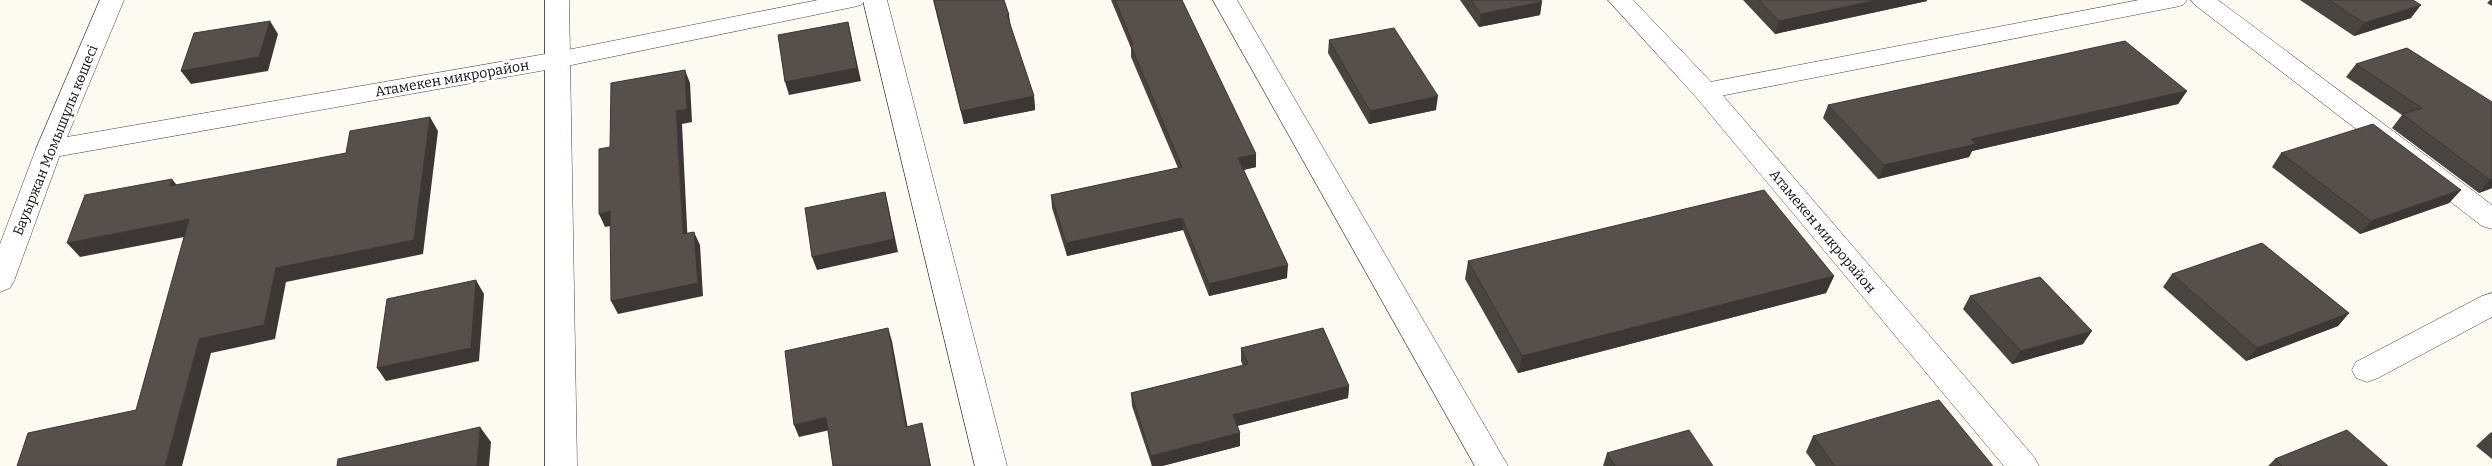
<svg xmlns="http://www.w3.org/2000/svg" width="2492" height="466" viewBox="0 0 2492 466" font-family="Bitter,serif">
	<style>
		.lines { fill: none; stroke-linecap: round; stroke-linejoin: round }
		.minor-casing { stroke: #424242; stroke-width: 1 }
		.tertiary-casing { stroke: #424242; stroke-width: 1 }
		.minor { fill: #fff; fill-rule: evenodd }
		.tertiary { fill: #fff; fill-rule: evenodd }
		.wall { fill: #4a4441 }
		.shaded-wall { fill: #3c3735 }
		.building { fill: #564f4c; stroke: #3c3735 }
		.labels { text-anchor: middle; stroke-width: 5; stroke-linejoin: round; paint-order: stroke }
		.street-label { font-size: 14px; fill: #0f0f0f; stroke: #fff }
	</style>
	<rect width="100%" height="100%" fill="#fdfaf2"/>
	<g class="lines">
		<g class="minor-casing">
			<path id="minor" d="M545,0H569L577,466H545Z
				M863,0H887L1007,466H975Z
				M1213,0H1237L1508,466H1475Z
				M2139,0H2187L2183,5L2175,7L1705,99L1696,97L1693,91L1696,85L1705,83Z
				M2191,0H2218L2492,205V229L2482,226L2195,5Z
				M49,140L58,143L62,149L14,281L10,288L0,292V244L36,149L40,143Z
				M2492,293V317L2378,378L2367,382L2356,378L2352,370L2356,362L2482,296Z"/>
		</g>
		<g class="tertiary-casing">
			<path id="tertiary" d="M100,0H124L67,137L557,52L818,0H865L861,5L853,7L557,68L49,158L40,155L36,149Z
				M1608,0H1633L1714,85L2034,457L2039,466H2004L1696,97Z"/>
		</g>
		<use href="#minor" class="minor"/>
		<use href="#tertiary" class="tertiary"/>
	</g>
	<path class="wall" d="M933,0L1011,28L1034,96L1035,110L964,124Z
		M1111,0H1182L1256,167L1244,170L1287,278L1209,296L1183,230L1067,256L1052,208L1051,195L1178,168L1131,57V48Z
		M1460,0H1541L1540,15L1479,27Z
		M1743,0H1927V1L1775,34Z
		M2300,0H2413L2411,18L2354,36Z
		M2490,0H2492V6L2487,3Z
		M1329,40L1436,110L1369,124L1328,53Z
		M2356,64L2492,102V188L2479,193L2392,128L2402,115L2346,77Z
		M2187,91L2178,104L1972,151L1969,157L1878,179L1823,118L1828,105Z
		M2281,153L2461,190L2449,203L2360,234L2272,167Z
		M1468,261L1834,276L1826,293L1518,373L1465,279Z
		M2172,274L2349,313L2338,326L2246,361L2163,287Z
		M1970,296L2083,344L2012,364L1963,309Z
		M1241,348L1349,386L1348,398L1237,426L1240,433V446L1162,466H1152L1132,406L1131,393L1243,366L1241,361Z
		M2492,432V459L2476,446L2490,433Z
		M1813,436L1993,466H1816L1806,452Z
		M1607,453L1713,466H1603Z
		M2275,459L2388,466H2268Z"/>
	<path class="shaded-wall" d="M1878,0H1927V1L1775,34L1779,21Z
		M1542,2L1540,15L1479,27L1481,14Z
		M2421,5L2411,18L2354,36L2364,23Z
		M1007,15H1009L1011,28Z
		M270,21L278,34L268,71L191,84L181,71Z
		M848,22L861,81L789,95L785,82Z
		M685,70L690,83L692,122L682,124L688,247L683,234L676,111Z
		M2187,91L2178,104L1972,151L1969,157L1878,179L1884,165L1971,139Z
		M1034,96L1035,110L964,124L961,111Z
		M1438,96L1436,110L1369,124L1370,111Z
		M430,117L438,131L423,254L286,282L275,339L211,353L182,466H165L199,339Z
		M1256,154V167L1238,171V158Z
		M172,179L183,193L170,186Z
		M2492,179V188L2479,193L2490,180Z
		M2461,190L2449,203L2360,234L2371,221Z
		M885,192L888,205L898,252L817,270L812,257Z
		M610,211L616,225L605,227L599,214Z
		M1182,218L1183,230L1067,256L1066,243Z
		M189,219L200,234L80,257L67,243Z
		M694,232L700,245L703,296L618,314L611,301Z
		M1288,265L1287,278L1209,296V284Z
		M1834,276L1826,293L1518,373L1522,356Z
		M476,280L484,294L479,361L386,381L377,368Z
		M2349,313L2338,326L2246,361L2257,348Z
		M888,328L892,341L910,440L906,427Z
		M2092,331L2083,344L2012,364L2021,351Z
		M1349,386L1348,398L1233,427V415Z
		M826,417L830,430L799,437L794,425Z
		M922,423L925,436L931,466H930Z
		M480,427L491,442L489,466H477Z
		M1240,433V446L1162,466H1152L1151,456Z"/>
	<path class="building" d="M934,0H1004L1009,15H1007L1034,96L961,111Z
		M1115,0H1182L1256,154L1238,158L1288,265L1209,284L1182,218L1066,243L1051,195L1182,167L1130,44H1133Z
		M1471,0H1541L1542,2L1481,14Z
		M1759,0H1878L1779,21Z
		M2329,0H2413L2421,5L2364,23Z
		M270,21L259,57L181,71L194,33Z
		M848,22L857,68L785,82L778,35Z
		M1394,28L1438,96L1370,111L1329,40Z
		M2125,41L2187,91L1971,139L1976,144L1884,165L1828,105Z
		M2407,48L2492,102V179L2490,180L2402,114L2422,108L2356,64Z
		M685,70L687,109L676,111L683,234L694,232L698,283L611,301L610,211L599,214V149L610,147L611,83Z
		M430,117L414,240L276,268L264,325L199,339L165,466H17L28,433L136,410L189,219L67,243L85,195L172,179L170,186L346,153L350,131Z
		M2373,124L2461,190L2371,221L2281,153Z
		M1764,190L1834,276L1522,356L1468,261Z
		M885,192L894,239L812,257L805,208Z
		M2262,243L2349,313L2257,348L2172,274Z
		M2040,277L2092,331L2021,351L1970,296Z
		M476,280L471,348L377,368L387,299Z
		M888,328L906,427L922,423L930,466H833L826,417L794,425L785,351Z
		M1323,328L1349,386L1233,415L1240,433L1151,456L1131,393L1248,364L1241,348Z
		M1939,400L1993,466H1835L1813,436Z
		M480,427L477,466H337L338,459Z
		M1689,430L1713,466H1615L1607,453Z
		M2347,430L2388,466H2282L2275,459Z"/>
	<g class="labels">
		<g class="street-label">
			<text transform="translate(452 78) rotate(-10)" y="5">Атамекен микрорайон</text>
			<text transform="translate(55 140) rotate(-68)" y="5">Бауыржан Момышұлы көшесі</text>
			<text transform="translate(1823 231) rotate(50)" y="5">Атамекен микрорайон</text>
		</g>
	</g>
</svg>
